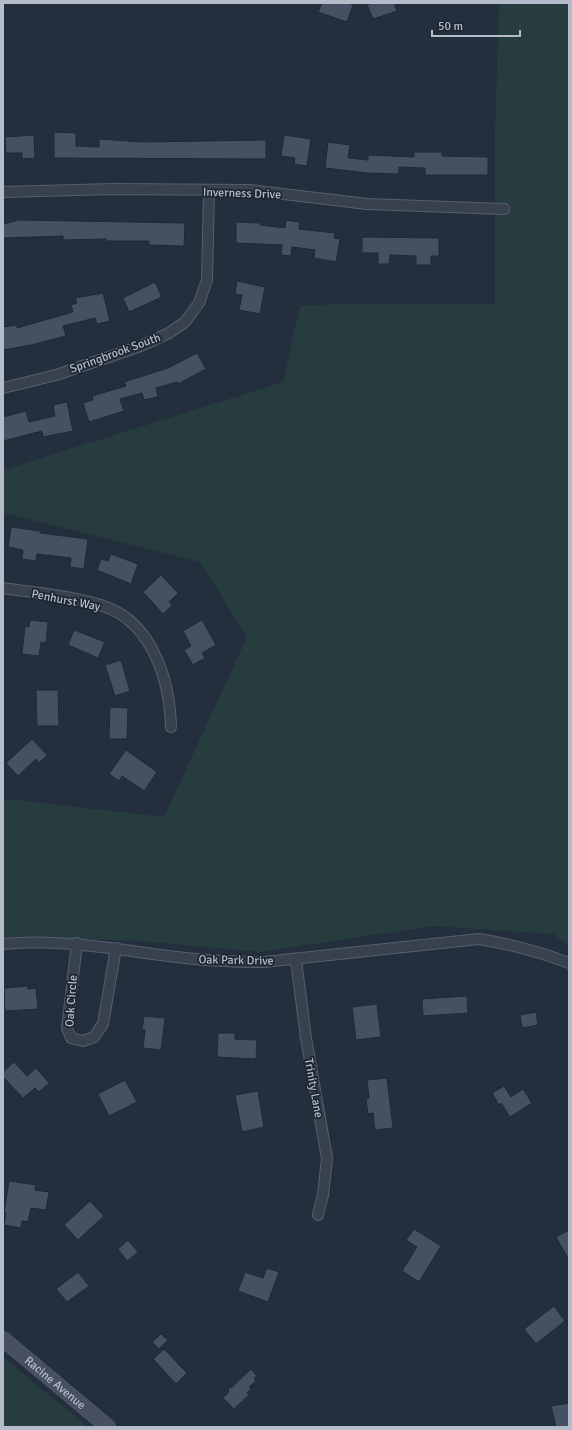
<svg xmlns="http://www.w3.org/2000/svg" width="572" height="1430" viewBox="0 0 572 1430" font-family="Signika,sans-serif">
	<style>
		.green { fill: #263c3f }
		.building { fill: #455162; stroke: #1f2835 }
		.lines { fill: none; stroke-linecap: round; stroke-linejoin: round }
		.street-casing { stroke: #565f6c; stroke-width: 12 }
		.secondary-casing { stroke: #565f6c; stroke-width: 16 }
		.street { stroke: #38414e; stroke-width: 10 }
		.secondary { stroke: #465061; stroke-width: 15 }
		.labels { text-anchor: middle; stroke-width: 3.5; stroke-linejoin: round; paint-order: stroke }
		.street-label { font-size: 12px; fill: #b4bcc9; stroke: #1d2633 }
	</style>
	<rect width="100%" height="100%" fill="#242f3e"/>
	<path class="green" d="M499,3H569V945L553,934L433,926L261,952L140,941L3,937V800H16L164,817L247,637L200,562L3,513V470L283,382L300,306L334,304H495V132Z
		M3,1357L88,1427H3Z"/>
	<path class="building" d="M322,3H348L353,5L347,22L318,12Z
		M372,3H394L397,11L373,19L367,5Z
		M54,132L76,133V146L99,147V139L142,142L266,140V159L54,158Z
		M34,135L35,158L22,159V153H6L5,137Z
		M284,135L311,139L307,166L294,164L295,158L281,156Z
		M328,142L350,145L348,158L368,160V155L414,157V152H442V156L488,157V175H425V168L399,167V174L367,173L325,168Z
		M19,220L185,223L184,246L149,245V241H106V239L63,240V236L3,238V224Z
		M286,220L300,222L299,229L335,233L334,238L340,239L336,262L314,258L315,250L292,247L291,256L281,255L282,245L236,243V222L260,223V225L285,228Z
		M362,237L439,238V256H431V265H416V256L390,255L389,264H378V253H362Z
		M237,281L265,287L260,314L239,310L242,295L235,294Z
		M155,282L162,297L129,312L123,298Z
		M103,293L110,321L97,324L95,318L63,326L66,336L31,345L3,350V327L17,325V328L73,312L71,305L77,303L75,298Z
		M197,353L206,369L178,384L177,382L156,388L158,397L144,400L142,393L120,399L124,411L89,422L83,403L93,400L92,396L126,386L124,382L168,368Z
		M67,402L73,431L43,437L42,431L3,441V417L26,411L29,422L55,416L53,405Z
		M11,527L40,531V533L88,539L84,569L70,567L71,558L37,554L36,561L22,559L23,550L8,547Z
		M111,554L138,564L131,584L97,570L101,559L108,561Z
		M161,575L178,593L169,602L172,605L163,614L143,592Z
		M30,620L48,622L46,643L41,642L39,656L22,654L25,626L29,627Z
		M202,620L216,645L202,653L205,658L193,665L184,650L191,646L183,631Z
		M74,630L105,642L98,658L68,645Z
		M121,660L130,691L115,696L105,665Z
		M36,690H58L59,726H37Z
		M110,707L128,708L127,739H109Z
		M32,739L47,755L39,763L36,759L18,776L6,763Z
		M126,750L157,772L144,791L122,776L119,781L109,774Z
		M28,986V989L36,988L38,1009L5,1011L4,988Z
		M467,996L468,1013L423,1016L422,999Z
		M377,1004L381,1037L356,1040L352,1007Z
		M536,1012L538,1025L522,1028L520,1015Z
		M144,1016L165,1018L161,1050L143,1048L145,1030H142Z
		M218,1033H235V1039L257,1040L256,1059L217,1057Z
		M14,1062L27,1076L36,1068L49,1083L39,1092L35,1088L23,1098L3,1077V1072Z
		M387,1078L393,1128L375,1130L373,1113L368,1114L366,1099L369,1098L367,1080Z
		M125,1080L137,1102L109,1116L98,1094Z
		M504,1086L511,1097L523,1089L532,1103L510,1117L501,1103L499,1105L492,1093Z
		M258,1091L264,1127L242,1132L235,1095Z
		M9,1181L36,1185L35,1190L49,1192L46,1210L31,1208L28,1222L22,1221L21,1228L4,1225L6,1213H4Z
		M90,1201L104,1216L78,1240L64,1225Z
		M414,1229L441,1246L419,1282L402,1271L417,1247L406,1240Z
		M569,1230V1260L556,1237Z
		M128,1240L138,1252L127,1261L118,1249Z
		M267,1268L279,1272L268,1302L238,1291L245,1272L263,1278Z
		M78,1272L89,1286L67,1302L56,1289Z
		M554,1306L565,1321L536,1344L524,1329Z
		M161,1334L168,1340L159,1349L152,1342Z
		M164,1349L187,1373L176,1384L153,1359Z
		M251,1369L257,1376L254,1378L256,1381L249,1387L251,1389L247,1393L249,1395L234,1409L223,1398L228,1393L229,1387L231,1388Z
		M569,1403V1427H556L551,1406Z"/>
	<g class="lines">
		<g class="street-casing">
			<path id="street" d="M3,192L113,189L250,190L367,204L504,209
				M3,388L56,375L141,346L169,333L185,322L199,303L207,280L209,191
				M3,588C35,593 76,596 106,607C153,624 170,682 171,727
				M77,943L67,1028L71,1038L83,1041L94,1037L103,1024L116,948
				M3,944C64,938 124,951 185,958C211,961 237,962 264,962L479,939C510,944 540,952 569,963
				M296,960L306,1038L327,1158L323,1195L318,1215"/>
		</g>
		<g class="secondary-casing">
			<g id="secondary">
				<path id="s1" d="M3,1339L108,1427"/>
			</g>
		</g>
		<use href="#street" class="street"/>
		<use href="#secondary" class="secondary"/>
	</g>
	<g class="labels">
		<g class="street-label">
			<text transform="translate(242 193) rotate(2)" y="4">Inverness Drive</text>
			<text transform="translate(115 353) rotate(-20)" y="4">Springbrook South</text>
			<text transform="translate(66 600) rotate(11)" y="4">Penhurst Way</text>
			<text transform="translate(236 960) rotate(1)" y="4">Oak Park Drive</text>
			<text transform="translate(71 1001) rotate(-86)" y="4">Oak Circle</text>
			<text transform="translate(314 1088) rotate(80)" y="4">Trinity Lane</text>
			<text dy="4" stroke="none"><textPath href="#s1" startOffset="68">Racine Avenue</textPath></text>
		</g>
	</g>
	<rect width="572" height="1430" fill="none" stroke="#b4bcc9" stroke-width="8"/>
	<path d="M432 30v6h88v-6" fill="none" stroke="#b4bcc9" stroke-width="2"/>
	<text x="438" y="30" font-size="12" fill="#b4bcc9" stroke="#1d2633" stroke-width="3" paint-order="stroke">50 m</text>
</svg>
